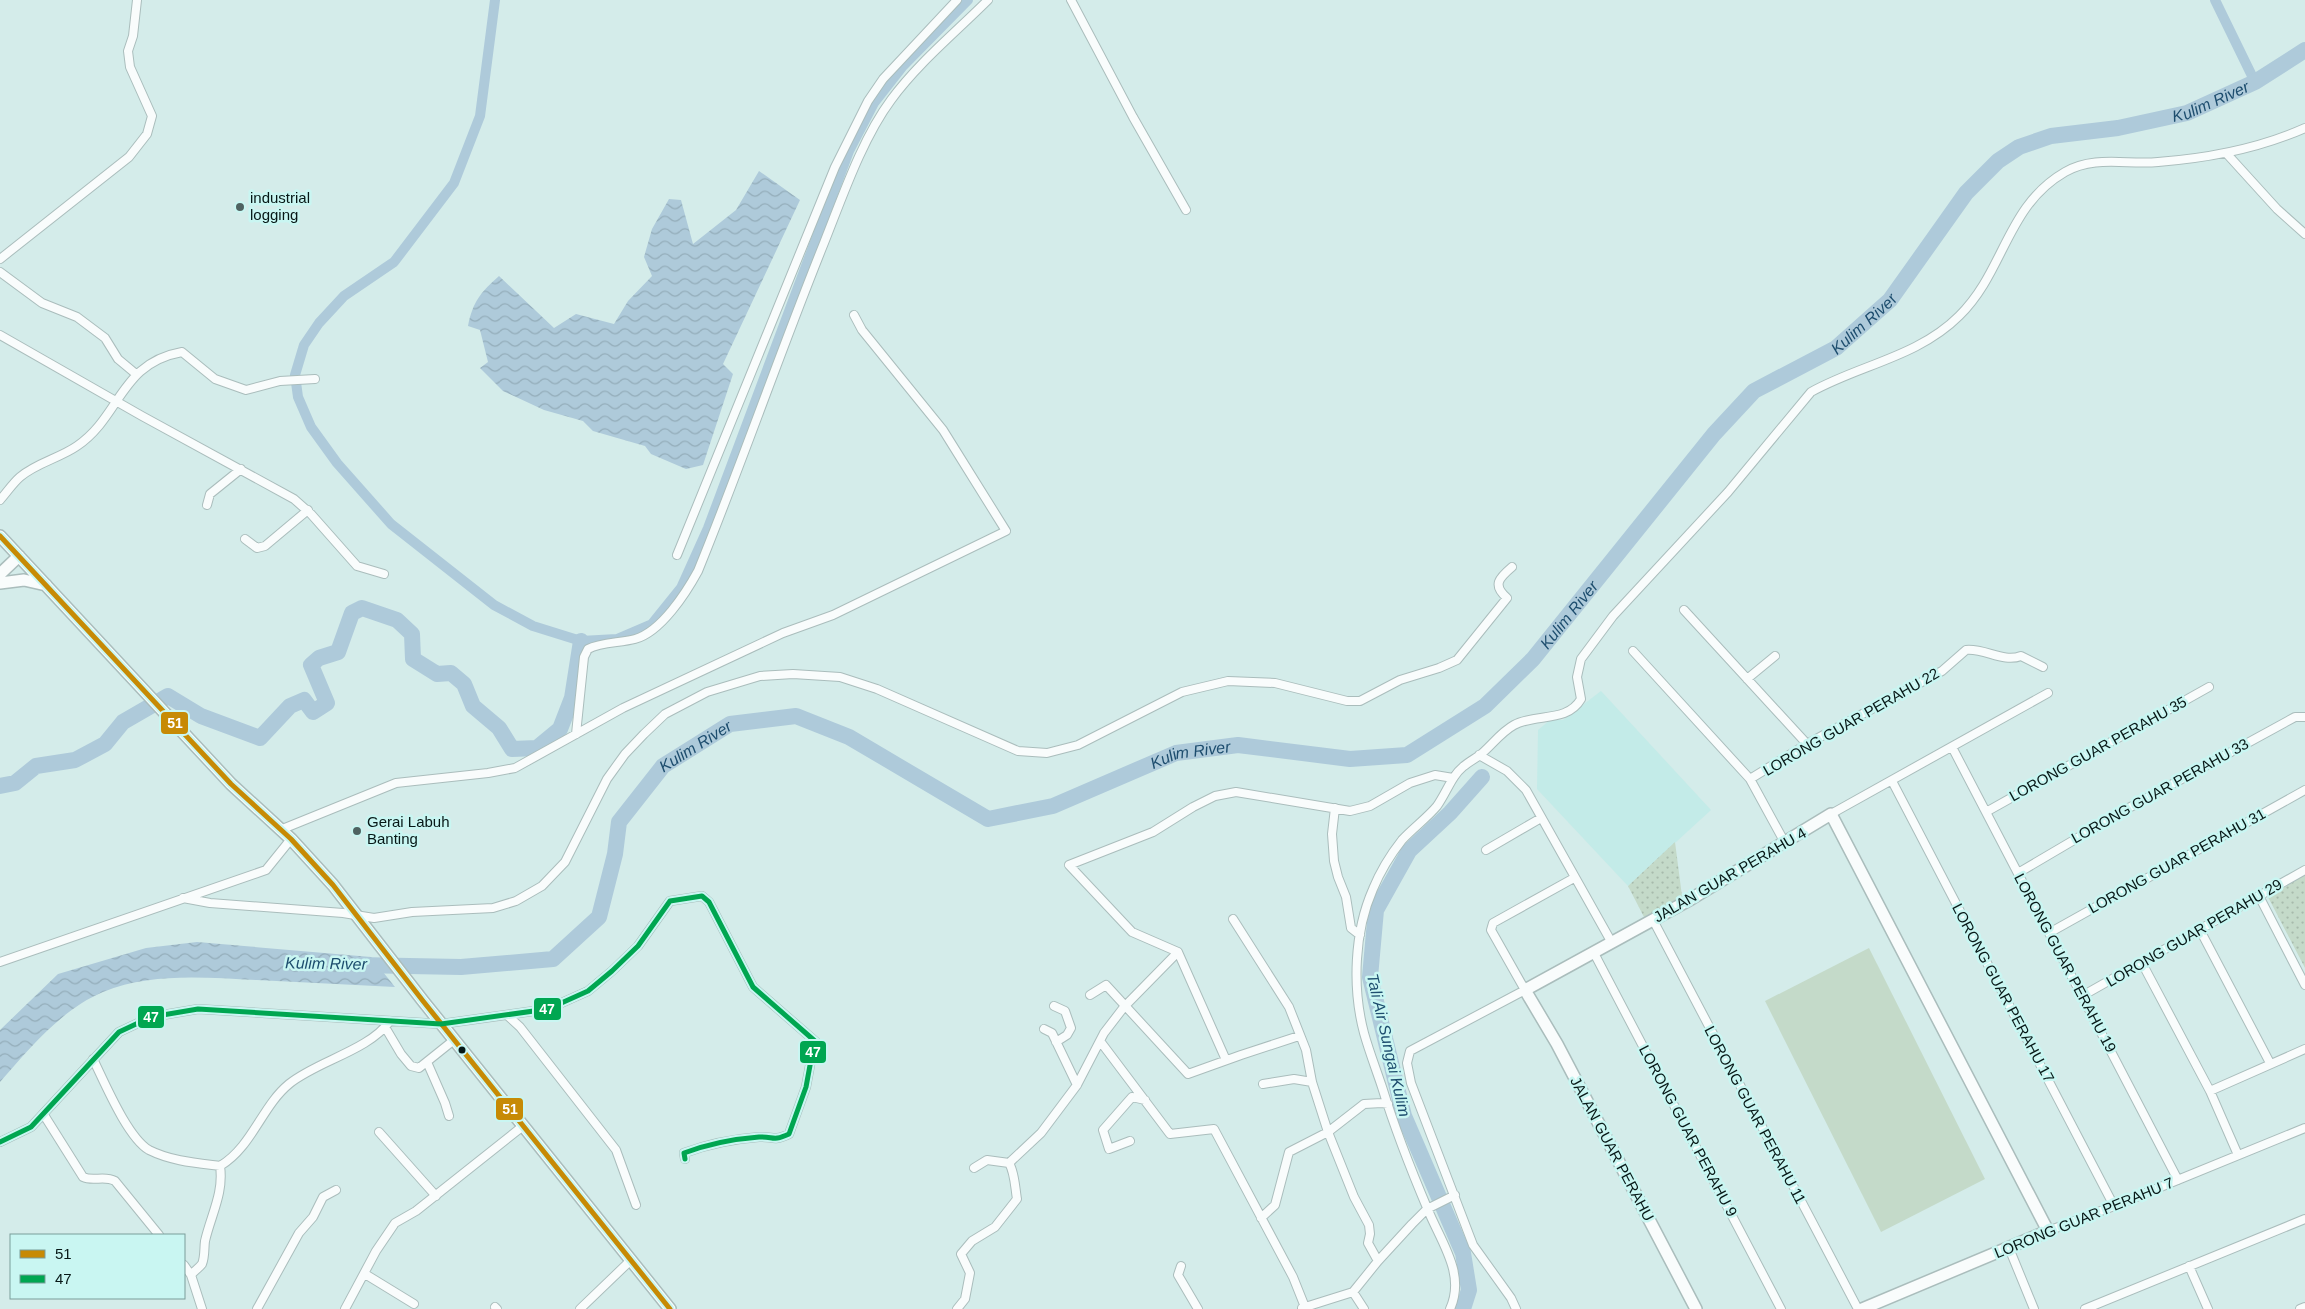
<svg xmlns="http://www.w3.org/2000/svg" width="2305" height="1309" viewBox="0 0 2305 1309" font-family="Helvetica,sans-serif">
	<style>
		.built { fill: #c3ebe8 }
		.green { fill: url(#green-dots) }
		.pitch { fill: #c4dac9 }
		.water { fill: url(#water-waves) }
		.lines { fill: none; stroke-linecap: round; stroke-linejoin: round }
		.canal { stroke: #aecada; stroke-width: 10 }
		.river { stroke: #aecada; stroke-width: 16 }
		.street-casing { stroke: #aabdbc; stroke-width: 10 }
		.secondary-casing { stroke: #aabdbc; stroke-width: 14 }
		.street { stroke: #f9fcfc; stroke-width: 8 }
		.secondary { stroke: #f9fcfc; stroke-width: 11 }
		.bus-1-casing { stroke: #c9f6f2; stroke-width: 9 }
		.bus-2-casing { stroke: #c9f6f2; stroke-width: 9 }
		.bus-1 { stroke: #c78a05; stroke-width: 5 }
		.bus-2 { stroke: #00a651; stroke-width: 5 }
		.poi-dot { fill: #4f6261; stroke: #c9f6f2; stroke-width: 2 }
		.bus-dot { fill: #071817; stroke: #c9f6f2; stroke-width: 2 }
		.labels { text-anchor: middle; stroke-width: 5; stroke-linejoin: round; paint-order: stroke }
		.poi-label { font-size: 15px; fill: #071817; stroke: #c9f6f2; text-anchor: start }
		.street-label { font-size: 15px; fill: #071817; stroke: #c9f6f2 }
		.water-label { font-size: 16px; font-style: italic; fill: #1d4d6e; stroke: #c9f6f2 }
		.line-badge { stroke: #c9f6f2; stroke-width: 2 }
		.badge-label { font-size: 14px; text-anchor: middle; font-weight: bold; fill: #fff }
	</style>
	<defs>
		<pattern id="green-dots" width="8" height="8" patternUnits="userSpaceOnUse" patternTransform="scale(1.25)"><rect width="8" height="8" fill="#c4dac9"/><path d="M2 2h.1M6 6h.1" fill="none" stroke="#a7baac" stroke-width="1.8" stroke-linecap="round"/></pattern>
		<pattern id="water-waves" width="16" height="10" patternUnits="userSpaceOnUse" patternTransform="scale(1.25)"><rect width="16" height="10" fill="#aecada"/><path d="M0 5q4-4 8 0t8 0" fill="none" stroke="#94adba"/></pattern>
	</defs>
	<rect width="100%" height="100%" fill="#d4ecea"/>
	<path class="built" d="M1601,691L1711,810L1628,886L1537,789L1538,730L1550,720H1563Z"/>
	<path class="green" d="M1675,842L1682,896L1644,917L1628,886Z
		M2305,875V968L2268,897Z"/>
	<path class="pitch" d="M1869,948L1985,1179L1881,1232L1765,1001Z"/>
	<path class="water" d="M759,171L800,200L723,364L733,374L703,465L686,469L651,454L645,446L593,431L583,421L544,410L503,391L480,368L488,362L480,330L468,326C473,301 481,292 499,276L554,328L576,314L614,324L628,301L652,276L644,257L652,229L669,199L681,200L693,244L736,210Z
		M197,942L371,957L395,987C349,985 303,982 257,980C206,978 152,972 103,992C62,1009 29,1049 0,1082V1030L58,974L146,948Z"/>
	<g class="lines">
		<path class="canal" d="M495,0L480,116L454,183L394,262L344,296L319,323L304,345L295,375L298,397L311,427L337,463L391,524L494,605L533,626L581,641L617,639L652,624L681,588L708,528L849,151L874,103L903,66L968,0
			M2215,0L2255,82"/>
		<g class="river">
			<path d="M0,786L15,783L36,766L75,760L105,744L123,722L168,696L201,716L260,738L290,706L304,700L313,712L327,703L311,665L319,658L338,652L352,613L362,608L397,620L412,634L413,659L437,674L451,673L464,684L473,706L499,728L512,749L537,748L560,729L572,698L581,641"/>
			<path id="s1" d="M357,965L461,967L553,959L599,917L615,854L619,822L663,766L730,724L796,716L849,737L988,819L1053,806L1176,753L1238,745L1350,759L1407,755L1485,706L1533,659L1714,434L1754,391L1836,348L1890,300L1966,193L1998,161L2019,147L2051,136L2118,128L2187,113L2255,82L2305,50"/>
			<path d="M1463,1309L1469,1290L1463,1253L1404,1116L1370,977L1376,910L1409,851L1450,813L1482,777"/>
		</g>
		<g class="street-casing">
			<path id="street" d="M1071,0L1133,117L1186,210
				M2227,154L2277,209L2305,234
				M0,259L129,157L147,134L152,116L130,67L128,51L133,36L137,0
				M0,272L42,303L77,317L105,338L118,359L136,374
				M0,335L142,416L294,499L311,514L357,566L384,574
				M0,500C7,492 13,483 20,477C36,463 60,458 77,446C121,416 120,363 182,352L215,379L246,390L280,381L315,379
				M207,505L210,494L241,469
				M245,539L257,548L265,546L308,510
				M677,555L835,167L868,101L883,79L957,0
				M1684,610L1807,744
				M1633,651L1750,779L1785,843
				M1747,679L1775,656
				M576,734L584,657L588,649C601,642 620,643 635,639C661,632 686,593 698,571C742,463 780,352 824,243C842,198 862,139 891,100C918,63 956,32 988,0
				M1952,747L2178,1180
				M1479,755L1507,771L1526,790L1612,943
				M1750,779L1807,744L1942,671L1966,650C1985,648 2003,663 2021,656L2043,667
				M1892,781L2114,1206
				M1335,808L1332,834L1334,861L1338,877L1346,897L1351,928L1360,935
				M1986,812L2209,687
				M1831,814L2048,693
				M280,830L396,783L488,773L515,768L623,708L783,633L833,615L1006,531L943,430L862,330L854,315
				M1486,850L1541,818
				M2018,873L2125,810L2295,717H2305
				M2259,896L2305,985
				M183,898L210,903L343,913L374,918L412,912L493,908L516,901L542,886L565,862L607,779L625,754L644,734L665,714L707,692L760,676L793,674L840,677L877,689L1018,751L1047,753L1078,745L1182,692L1228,681L1275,683L1347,701H1360L1400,680L1439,668L1457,660L1507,598C1492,585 1499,578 1512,567
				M1233,919L1289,1007L1306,1050L1312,1082L1328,1132L1354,1197L1369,1225L1370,1234L1368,1243L1378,1261
				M1653,920L1858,1309
				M2200,930L2270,1063
				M2049,933L2305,790
				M1594,953L1781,1309
				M0,962L266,870L291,839
				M2142,963L2210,1091L2238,1155
				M1090,995L1106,985L1188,1074L1241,1055L1299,1036
				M2082,996L2305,870
				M1054,1006L1065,1011L1071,1028L1067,1035L1056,1042
				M508,1016L520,1027L616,1150L636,1205
				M385,1027L401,1054L411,1066L419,1068L454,1040
				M1044,1029L1052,1033L1077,1085
				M1100,1041L1170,1134L1214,1129L1293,1277L1305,1307
				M93,1059C104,1081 127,1137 149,1150C171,1161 196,1163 220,1166C252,1147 262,1106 289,1084C317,1061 368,1051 390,1021
				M1226,1060L1178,952L1132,932L1069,865L1153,832L1193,807L1215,796L1236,792L1350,811L1370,806L1410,783L1435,775L1453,778
				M427,1062L445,1103L449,1116
				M1263,1084L1294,1079L1312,1082
				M2210,1091L2305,1049
				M44,1115L83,1177C93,1182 104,1175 115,1181L159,1235
				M379,1132L436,1196
				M1130,1141L1109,1149L1103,1130L1132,1097L1145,1100
				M0,1142L31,1127L119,1032L151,1017L198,1009L441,1024L548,1009L588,991L612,971L638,946L670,901L702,896L709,902L753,987L816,1042L811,1060L806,1087L789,1134C772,1142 774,1136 759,1137C733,1139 708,1144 684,1153L685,1159
				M974,1168L987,1160L1009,1163L1041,1133L1077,1085L1104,1033L1124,1007L1178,952
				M1261,1218L1275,1205L1289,1152L1328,1132L1364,1104L1382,1103L1388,1104
				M2048,1231L2114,1206L2305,1128
				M2009,1248L2034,1309
				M184,1265L191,1275L202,1309
				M1181,1266L1178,1275L1198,1309
				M2189,1266L2208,1309
				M365,1274L414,1304
				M191,1275C194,1271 199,1268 202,1264C205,1257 204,1248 205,1241C211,1215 224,1193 220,1166
				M1353,1292L1364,1309
				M495,1307L497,1309
				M1302,1308L1353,1292L1378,1261L1412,1224L1427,1209L1455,1195
				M257,1309L299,1233L313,1217L323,1197L336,1190
				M345,1309L376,1251L395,1223L416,1211L523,1126
				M580,1309L631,1260
				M957,1309L965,1299L970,1273L961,1254L972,1241L995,1227L1017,1199C1015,1188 1015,1173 1009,1163
				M1450,1309C1466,1274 1441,1242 1428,1210C1411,1170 1395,1129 1382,1087C1376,1069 1369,1051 1364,1033C1352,988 1354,932 1373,889C1380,872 1391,854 1402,840C1413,828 1427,818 1437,806C1444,796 1448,786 1454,777C1461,766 1470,762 1480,755C1491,746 1501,732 1514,725C1536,713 1567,723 1581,699L1577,677L1581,659L1613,616L1728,492L1811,392C1859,365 1918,357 1959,316C2005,271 2006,206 2065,172C2094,155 2127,165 2158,162C2210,158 2258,149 2305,128
				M1516,1309L1511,1298L1473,1245L1411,1083L1407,1063L1410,1051L1525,990L1491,930L1493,923L1574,878
				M2085,1309L2305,1219
				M2300,1309L2305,1307"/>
		</g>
		<g class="secondary-casing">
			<path id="secondary" d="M0,536L231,784L291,839L333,885L423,1001L670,1309
				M0,574L19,556
				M0,583L24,580L46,585
				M1696,1309L1557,1044L1525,990L1691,899L1831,814L2048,1231L1862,1309"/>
		</g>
		<use href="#street" class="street"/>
		<use href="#secondary" class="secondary"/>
		<g class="bus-1-casing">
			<path id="bus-1" d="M0,536L231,784L291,839L333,885L423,1001L670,1309"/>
		</g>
		<g class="bus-2-casing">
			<path id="bus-2" d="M0,1142L31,1127L119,1032L151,1017L198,1009L441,1024L548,1009L588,991L612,971L638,946L670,901L702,896L709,902L753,987L816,1042L811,1060L806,1087L789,1134C772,1142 774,1136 759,1137C733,1139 708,1144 684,1153L685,1159"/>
		</g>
		<use href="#bus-1" class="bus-1"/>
		<use href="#bus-2" class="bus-2"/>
	</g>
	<g class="poi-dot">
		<circle cx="240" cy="207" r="5"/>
		<circle cx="357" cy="831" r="5"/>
	</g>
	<circle class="bus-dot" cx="462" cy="1050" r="4.5"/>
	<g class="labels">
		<g class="poi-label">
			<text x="250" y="203">industrial<tspan x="250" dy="17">logging</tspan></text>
			<text x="367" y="827">Gerai Labuh<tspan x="367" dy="17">Banting</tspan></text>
		</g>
		<g class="street-label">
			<text transform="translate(1851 722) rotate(-30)" y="5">LORONG GUAR PERAHU 22</text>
			<text transform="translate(2098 749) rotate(-29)" y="5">LORONG GUAR PERAHU 35</text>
			<text transform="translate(2160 791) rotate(-29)" y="5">LORONG GUAR PERAHU 33</text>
			<text transform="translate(2177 861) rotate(-29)" y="5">LORONG GUAR PERAHU 31</text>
			<text transform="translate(1730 875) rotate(-30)" y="5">JALAN GUAR PERAHU 4</text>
			<text transform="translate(2194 933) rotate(-30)" y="5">LORONG GUAR PERAHU 29</text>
			<text transform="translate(2065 963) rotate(62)" y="5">LORONG GUAR PERAHU 19</text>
			<text transform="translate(2003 993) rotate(62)" y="5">LORONG GUAR PERAHU 17</text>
			<text transform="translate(1755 1115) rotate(62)" y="5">LORONG GUAR PERAHU 11</text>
			<text transform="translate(1688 1131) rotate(62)" y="5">LORONG GUAR PERAHU 9</text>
			<text transform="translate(1612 1149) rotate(62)" y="5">JALAN GUAR PERAHU</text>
			<text transform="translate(2084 1218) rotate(-22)" y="5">LORONG GUAR PERAHU 7</text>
		</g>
		<g class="water-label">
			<text dy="6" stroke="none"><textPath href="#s1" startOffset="2295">Kulim River</textPath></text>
			<text dy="6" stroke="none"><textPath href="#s1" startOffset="1860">Kulim River</textPath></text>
			<text dy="6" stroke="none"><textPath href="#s1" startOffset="1440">Kulim River</textPath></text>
			<text dy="6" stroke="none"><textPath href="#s1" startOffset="465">Kulim River</textPath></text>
			<text dy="6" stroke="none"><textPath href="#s1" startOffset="1005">Kulim River</textPath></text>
			<text transform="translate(326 963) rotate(1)" y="6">Kulim River</text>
			<text transform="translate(1389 1045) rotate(77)" y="6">Tali Air Sungai Kulim</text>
		</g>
	</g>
	<g class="line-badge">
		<rect x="160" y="711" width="29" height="24" rx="5" fill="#c78a05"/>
		<rect x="533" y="997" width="29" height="24" rx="5" fill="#00a651"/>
		<rect x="137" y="1005" width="28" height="24" rx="5" fill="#00a651"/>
		<rect x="799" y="1040" width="28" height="24" rx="5" fill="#00a651"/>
		<rect x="495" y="1097" width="29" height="24" rx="5" fill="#c78a05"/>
	</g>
	<g class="badge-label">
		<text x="175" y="728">51</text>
		<text x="547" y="1014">47</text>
		<text x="151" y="1022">47</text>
		<text x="813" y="1057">47</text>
		<text x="510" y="1114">51</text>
	</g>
	<rect x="10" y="1234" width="175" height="65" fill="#c9f6f2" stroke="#7b9d9a"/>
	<rect x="20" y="1250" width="25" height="8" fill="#c78a05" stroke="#7b9d9a"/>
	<text x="55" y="1259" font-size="15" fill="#071817">51</text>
	<rect x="20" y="1275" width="25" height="8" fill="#00a651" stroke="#7b9d9a"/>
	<text x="55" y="1284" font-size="15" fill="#071817">47</text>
</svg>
